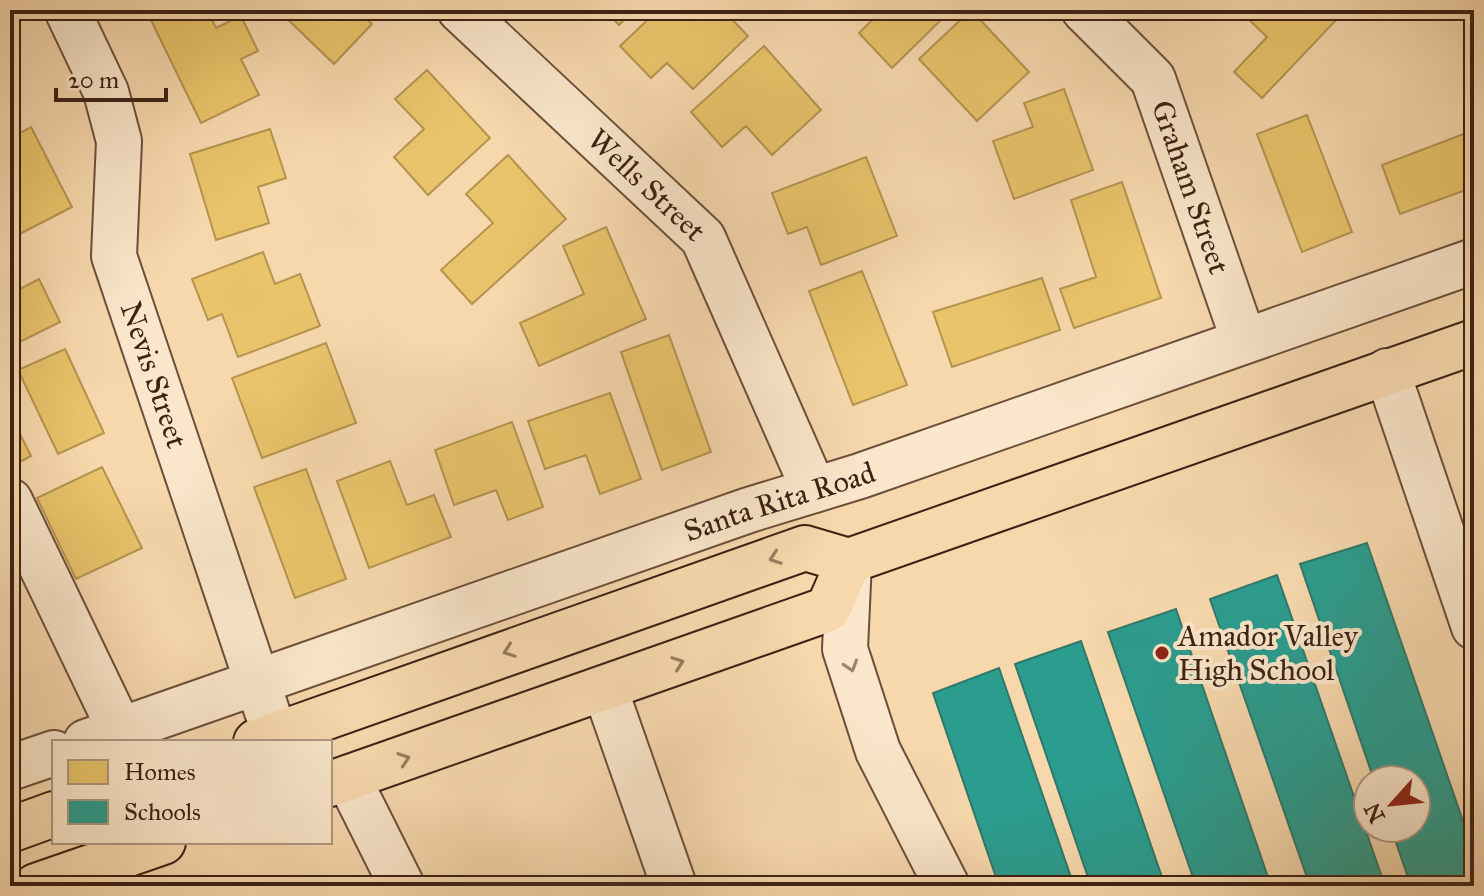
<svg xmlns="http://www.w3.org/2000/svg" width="1484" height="896" viewBox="0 0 1484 896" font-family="'IM FELL Great Primer',serif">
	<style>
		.homes { fill: #e9c46a; stroke: #b59350; stroke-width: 2 }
		.schools { fill: #2a9d8f; stroke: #30786a; stroke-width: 2 }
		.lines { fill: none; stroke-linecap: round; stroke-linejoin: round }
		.minor-casing { stroke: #6c4f3b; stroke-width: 48 }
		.major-casing { stroke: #3d2115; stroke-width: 48 }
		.minor { stroke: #fae6ca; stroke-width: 44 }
		.major { stroke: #f7d8ad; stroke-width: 44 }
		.oneway { stroke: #9a7c61 }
		.oneway2 { stroke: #9c8470 }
		.poi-dot { fill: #8f2418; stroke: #fae6ca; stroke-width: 3 }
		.labels { text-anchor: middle; stroke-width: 8; stroke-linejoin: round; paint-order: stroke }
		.street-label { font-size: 30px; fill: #3d2115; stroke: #fae6ca }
		.poi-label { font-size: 30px; fill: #3d2115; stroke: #fae6ca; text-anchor: start }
	</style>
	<rect width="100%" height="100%" fill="#f7d8ad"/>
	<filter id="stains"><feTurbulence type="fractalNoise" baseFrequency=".0025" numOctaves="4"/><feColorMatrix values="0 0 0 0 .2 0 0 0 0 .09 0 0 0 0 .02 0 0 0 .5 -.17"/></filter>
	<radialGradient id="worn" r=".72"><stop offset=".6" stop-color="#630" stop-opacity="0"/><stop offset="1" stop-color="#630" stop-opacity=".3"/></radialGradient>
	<path class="homes" d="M151,10H207L216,28L241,16L258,51L241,59L259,95L201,123L147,12Z
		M278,10H358L372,24L334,64Z
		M604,10H634L619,25Z
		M658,10H680L690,20L700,10H723L748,36L693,89L667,63L651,78L620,46Z
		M878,10H951L892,68L859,33L880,12Z
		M971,10L1029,72L977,121L919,59Z
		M1239,10H1330L1338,18L1262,98L1234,72L1267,37Z
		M764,46L821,110L772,155L746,126L722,147L691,112Z
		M427,70L490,138L428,195L394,157L424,129L395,99Z
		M1064,89L1093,170L1014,199L993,141L1033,127L1024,103Z
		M1307,115L1352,232L1302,252L1257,134Z
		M31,127L72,207L10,239V179L13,177L10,170V138Z
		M270,129L286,178L258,187L269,223L216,240L190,154Z
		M1474,130V187L1400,214L1382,165Z
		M508,155L566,219L472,304L441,270L493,223L466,194Z
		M866,157L897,236L821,265L807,227L788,234L772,193Z
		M1122,182L1161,298L1074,328L1060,289L1096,277L1071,200Z
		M606,227L646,319L539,366L520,323L584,294L563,246Z
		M263,252L275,284L300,274L320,326L238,357L222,314L208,320L192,279Z
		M862,271L907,385L853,405L809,291Z
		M1042,278L1060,330L952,367L933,312Z
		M39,279L60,322L10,347V294Z
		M669,335L711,452L662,470L621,352Z
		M326,343L356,423L262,458L232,378Z
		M65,349L104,433L58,454L18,370Z
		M610,393L641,479L600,494L586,455L545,469L528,421Z
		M10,414L31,456L10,467Z
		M512,422L543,507L508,520L496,490L454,505L435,450Z
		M390,461L407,505L434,495L451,537L369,568L337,481Z
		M102,467L142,548L76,579L37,498Z
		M306,469L346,579L295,598L254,487Z"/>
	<path class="schools" d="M1367,543L1474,853V886H1411L1391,828H1416V780H1374L1300,564Z
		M1277,575L1385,886H1310L1210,599Z
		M1176,609L1271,886H1196L1108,632Z
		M1081,641L1165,886H1091L1015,664Z
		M999,668L1074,886H999L933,693Z"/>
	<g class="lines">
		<g class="minor-casing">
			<g id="minor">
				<path id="s1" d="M67,10L106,92L119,141L114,256L275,735"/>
				<path id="s2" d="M460,10L703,238L814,490"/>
				<path id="s3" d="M1084,10L1153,79L1244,341"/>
				<path d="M1387,371L1474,627"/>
				<path d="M10,501L120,730"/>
				<path d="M849,561L845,649L878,751L947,886"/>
				<path d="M605,689L674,886"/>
				<path id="s4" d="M86,742L749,510L860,476L1474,261"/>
				<path d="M10,768L54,753"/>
				<path d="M348,778L402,886"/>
			</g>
		</g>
		<g class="major-casing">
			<path id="major" d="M256,742L805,548L849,561L1474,342
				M330,784L828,609L849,561
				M10,830L54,814
				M36,886L163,842"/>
		</g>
		<use href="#minor" class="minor"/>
		<use href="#major" class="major"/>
	</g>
	<defs><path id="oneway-chevron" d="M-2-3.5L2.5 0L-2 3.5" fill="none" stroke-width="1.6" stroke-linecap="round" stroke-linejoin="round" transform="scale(2)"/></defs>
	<g class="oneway">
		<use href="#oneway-chevron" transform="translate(775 558) rotate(161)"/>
		<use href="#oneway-chevron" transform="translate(509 651) rotate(160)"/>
		<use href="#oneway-chevron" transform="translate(678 663) rotate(-20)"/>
		<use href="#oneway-chevron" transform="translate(404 759) rotate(-19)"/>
	</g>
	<use class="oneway2" href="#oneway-chevron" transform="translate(851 666) rotate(72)"/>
	<circle class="poi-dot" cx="1162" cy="653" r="8"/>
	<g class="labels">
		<g class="street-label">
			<text dy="10" stroke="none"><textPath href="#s3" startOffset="212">Graham Street</textPath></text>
			<text dy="10" stroke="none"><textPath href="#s2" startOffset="256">Wells Street</textPath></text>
			<text dy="10" stroke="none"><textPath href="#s1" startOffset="382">Nevis Street</textPath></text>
			<text dy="10" stroke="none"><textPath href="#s4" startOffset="734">Santa Rita Road</textPath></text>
		</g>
		<g class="poi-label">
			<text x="1178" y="646">Amador Valley<tspan x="1178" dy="34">High School</tspan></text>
		</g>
	</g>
	<rect width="1484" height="896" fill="none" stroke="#f7d8ad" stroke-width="40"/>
	<rect x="12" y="12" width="1460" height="872" fill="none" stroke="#3d2115" stroke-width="4"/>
	<rect x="20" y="20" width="1444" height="856" fill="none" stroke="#3d2115" stroke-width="2"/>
	<rect x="52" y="740" width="280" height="104" fill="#fae6ca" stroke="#ae9782" stroke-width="2"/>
	<rect x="68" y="760" width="40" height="24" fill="#e9c46a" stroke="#ae9782" stroke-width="2"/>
	<text x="124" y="780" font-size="24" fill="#3d2115">Homes</text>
	<rect x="68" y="800" width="40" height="24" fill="#2a9d8f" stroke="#ae9782" stroke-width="2"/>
	<text x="124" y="820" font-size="24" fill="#3d2115">Schools</text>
	<g transform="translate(1392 804) rotate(243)"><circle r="38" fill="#fae6ca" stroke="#ae9782" stroke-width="2"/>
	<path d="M0-6L14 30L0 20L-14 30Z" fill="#8f2418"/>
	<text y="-12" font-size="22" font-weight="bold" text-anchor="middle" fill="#3d2115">N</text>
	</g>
	<path d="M56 88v12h110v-12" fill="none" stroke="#3d2115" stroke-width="4"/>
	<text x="68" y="88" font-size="24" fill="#3d2115" stroke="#fae6ca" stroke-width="6" paint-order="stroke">20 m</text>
	<rect width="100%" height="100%" filter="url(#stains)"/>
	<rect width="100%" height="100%" fill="url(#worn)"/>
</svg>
